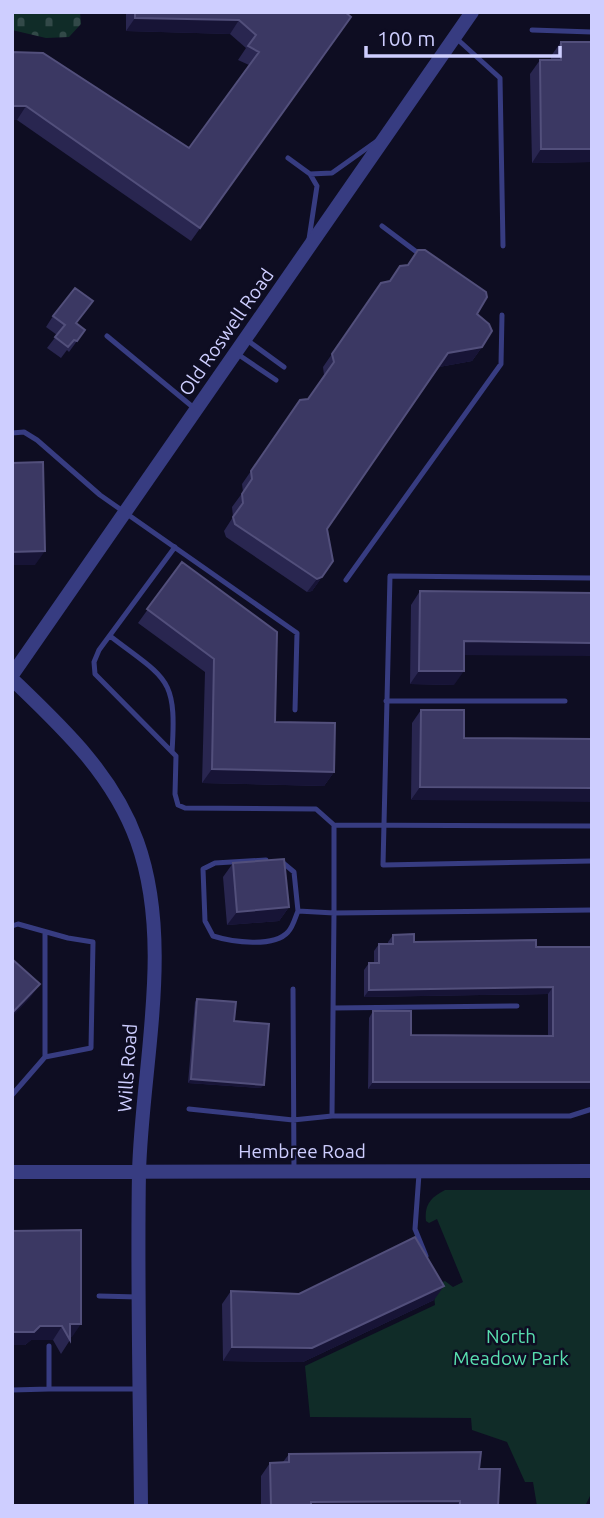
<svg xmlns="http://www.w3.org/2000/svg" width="604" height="1518" viewBox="0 0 604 1518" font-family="Ubuntu,sans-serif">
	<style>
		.cemetery { fill: url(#cemetery-stones) }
		.green { fill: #102c28 }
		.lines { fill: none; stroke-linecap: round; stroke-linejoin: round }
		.service { stroke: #373c81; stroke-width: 5 }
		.tertiary { stroke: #373c81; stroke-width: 14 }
		.wall { fill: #292650 }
		.shaded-wall { fill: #171436 }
		.building { fill: #3b3863; stroke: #524f7b; stroke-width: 2 }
		.labels { text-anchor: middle; stroke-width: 5; stroke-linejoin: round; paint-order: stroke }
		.street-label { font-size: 19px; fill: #ceceff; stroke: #0e0d22 }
		.park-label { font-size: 19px; fill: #59e0b0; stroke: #0e0d22 }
	</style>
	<defs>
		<pattern id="cemetery-stones" width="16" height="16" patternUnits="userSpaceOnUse" patternTransform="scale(1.75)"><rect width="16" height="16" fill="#102c28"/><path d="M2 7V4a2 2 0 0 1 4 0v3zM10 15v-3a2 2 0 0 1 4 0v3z" fill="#324948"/></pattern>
	</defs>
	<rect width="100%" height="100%" fill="#0e0d22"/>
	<path class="cemetery" d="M12,12H80L81,24L69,37L46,38L12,30Z"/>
	<path class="green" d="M445,1190H592V1492L585,1506H537L533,1482H525L507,1442L472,1430L471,1418L310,1417L305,1366L435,1305L433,1286L445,1281L453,1287L463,1282L437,1219L429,1223L426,1221C424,1205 431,1197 445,1190Z"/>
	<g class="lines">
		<path class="service" d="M532,30L592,32
			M456,38L500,78L503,246
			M288,158L310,174L317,186L309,239
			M310,174L332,173L377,141
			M382,226L422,256
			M107,336L194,408
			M247,340L284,367
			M236,353L276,380
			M12,433L24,432L37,440L100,495L297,633L295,710
			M175,547L99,650L94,662L95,674L176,756L175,794L178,805L185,808L316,809L334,825V913L298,911L294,872L282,862
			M592,578L390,576L383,865L592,861
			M346,580L501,364L502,315
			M110,636C167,680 177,676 172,752
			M386,701H565
			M334,825L592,826
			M266,860L215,863L203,869L205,921L213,936C232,942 274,948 288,932C293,927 295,918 298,911
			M592,910L334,913L332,1116H570L592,1109
			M12,926L18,924L68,938L93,942L91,1048L45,1057L12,1095
			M45,932V1057
			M293,989L294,1171
			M333,1008L517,1006
			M189,1109L293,1120L332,1116
			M419,1174L415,1229L426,1256
			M99,1296L138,1297
			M49,1346V1389H137
			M12,1390L49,1389"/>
		<path class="tertiary" d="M12,675L472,12
			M12,679C62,727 113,774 137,841C174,943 142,1065 139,1172C137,1283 140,1395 141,1506
			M12,1172L592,1171"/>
	</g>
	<path class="wall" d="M126,12H345L351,17L191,241L17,120H12V52L189,148L249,65L238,60L246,48L230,34L126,31Z
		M561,42H592V162L532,163L530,74L540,60H551V56Z
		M381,283L477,314L482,347L472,361L439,367L327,529L333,561L312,591L307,592L226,537L224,531L233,517L232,507L243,492L242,484L300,400L308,399L324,375L323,367Z
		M53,316L76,323L85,330L69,352L67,350L61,358L47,348L57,335L46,327Z
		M182,562L275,722L334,772L324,786L202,783L205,672L138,623Z
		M420,591L454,685L410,684L411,605Z
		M421,710L464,738L411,800L412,723Z
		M233,863L289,907L279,921L227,925L223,877Z
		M393,935L414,942L536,947H592V1089H368L369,1018L373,1011L411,1035L548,1036V994L364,997V970L369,963H374V951L379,944H388V942Z
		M197,999L234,1021L261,1088L188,1083L195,1002Z
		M12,1231L72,1337H70V1340L61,1354L53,1340H31L25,1345Z
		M231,1291L434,1300L303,1362L223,1361L222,1304Z
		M289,1454L479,1469L498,1506H261V1476L270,1463L283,1462Z"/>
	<path class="shaded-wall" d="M135,18L239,20L230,34L126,31Z
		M12,106H26L17,120H12Z
		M541,149H592V162L532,163Z
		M482,347L472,361L439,367L448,353Z
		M45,551L35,565H12V552Z
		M322,577L312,591L307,592L317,579Z
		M464,641L592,643V656L455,655Z
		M419,671H464L454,685L410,684Z
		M212,769L334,772L324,786L202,783Z
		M420,787L592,788V802L411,800Z
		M289,907L279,921L227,925L237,912Z
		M40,984L30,998L12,1017V1013Z
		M553,987L548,994L364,997L369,990Z
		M191,1079L264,1085L261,1088L188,1083Z
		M373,1082H592V1089H368Z
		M444,1286L434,1300L303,1362L223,1361L232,1347Z
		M70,1324H81L72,1337L69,1338Z
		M40,1326H62L53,1340H31L25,1345H12V1332Z
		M460,1501L457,1506H308L311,1502Z"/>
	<path class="building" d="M135,12H345L351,17L200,228L26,106H12V52L43,53L189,148L259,52L248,46L256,35L239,20L135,18Z
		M561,42H592V149H541L540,60H561Z
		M418,250H425L486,292L487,297L477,314L489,324L492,331L482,347L448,353L327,529L333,561L322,577L317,579L235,524L233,517L243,503L242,494L252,479L251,471L300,400L308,399L334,362L332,354L381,283L390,281L400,266L408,265Z
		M75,288L93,301L76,323L85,330L77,341L74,340L68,347L55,337L65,325L53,316Z
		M43,462L45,551L12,552V463Z
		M182,562L277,632L275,722L335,723L334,772L212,769L214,659L147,609Z
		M420,591L592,593V643L464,641V671H419Z
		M421,710H464V738L592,739V788L420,787Z
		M284,859L289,907L237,912L233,863Z
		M414,934V942L536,940V947H592V1082H373V1011H411V1035L553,1036V987L369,990V963H379V944H393V935Z
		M12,959L40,984L12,1013Z
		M197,999L236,1002L234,1021L269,1024L264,1085L191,1079Z
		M81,1230V1324H70V1340L62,1326H40L34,1332H12V1231Z
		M415,1237L444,1286L312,1348L232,1347L231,1291L299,1294Z
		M481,1452L479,1469H500L498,1506H460V1501L311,1502V1506H271L270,1463L289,1462V1454Z"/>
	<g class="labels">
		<g class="street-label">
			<text transform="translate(226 332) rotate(-55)" y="7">Old Roswell Road</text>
			<text transform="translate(127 1068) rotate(-86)" y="7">Wills Road</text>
			<text x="302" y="1158">Hembree Road</text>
		</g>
		<g class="park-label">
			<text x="511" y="1343">North<tspan x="511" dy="22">Meadow Park</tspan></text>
		</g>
	</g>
	<rect width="604" height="1518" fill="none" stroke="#ceceff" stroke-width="28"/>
	<path d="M366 46v10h194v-10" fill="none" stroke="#ceceff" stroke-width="3.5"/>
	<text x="377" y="46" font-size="21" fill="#ceceff" stroke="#0e0d22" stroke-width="5" paint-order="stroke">100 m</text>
</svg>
